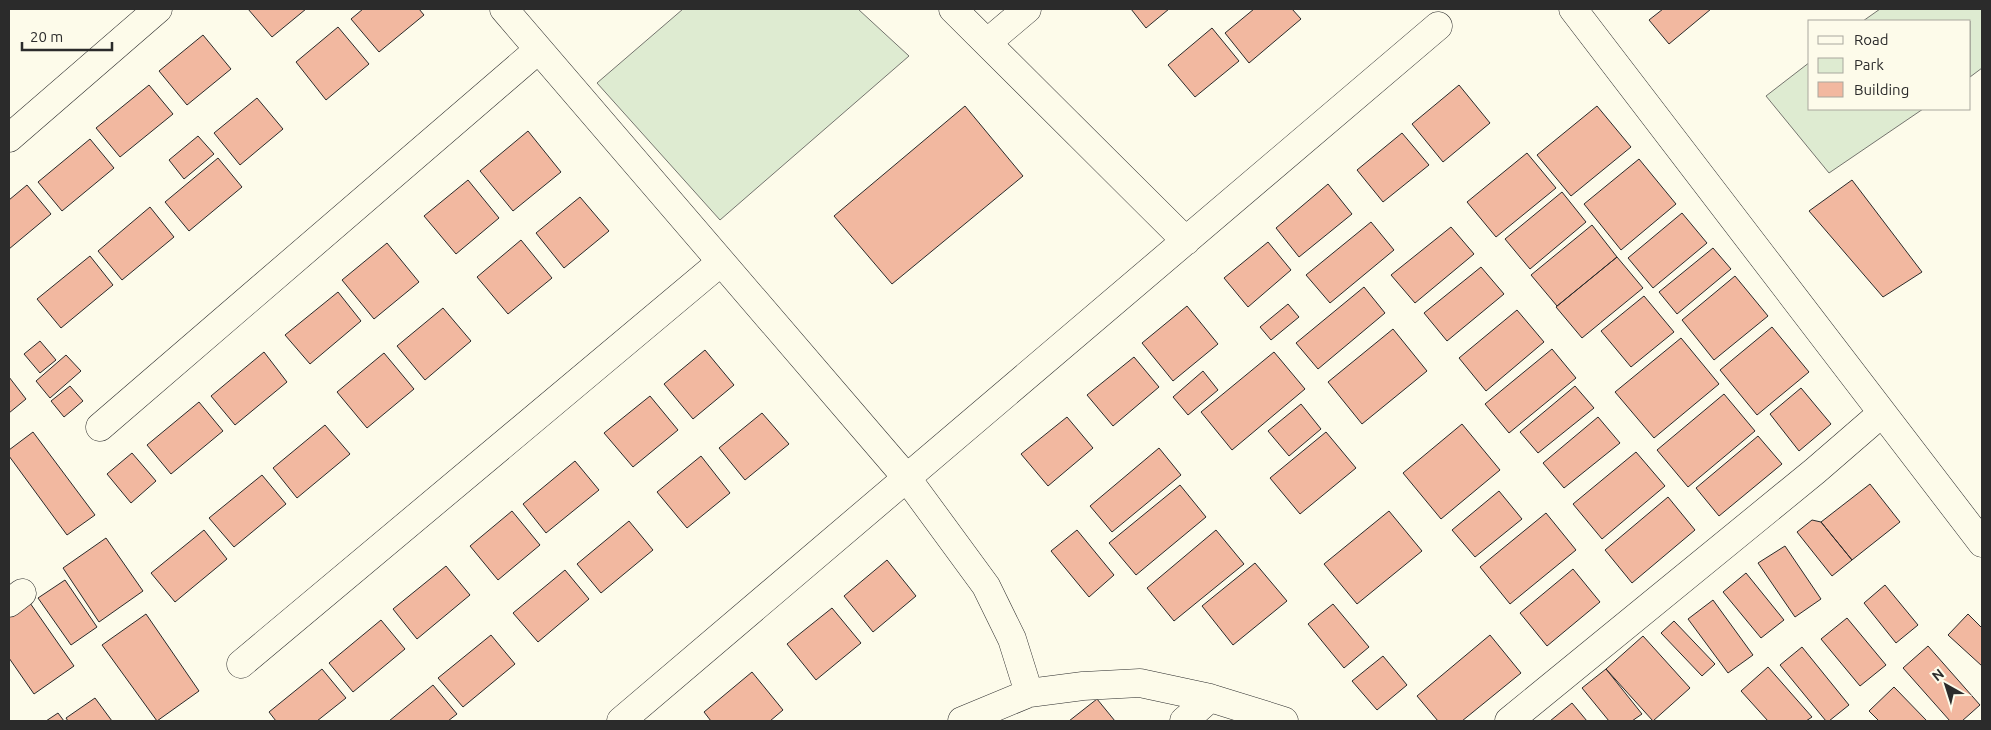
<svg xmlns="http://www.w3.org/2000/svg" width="1991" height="730" viewBox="0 0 1991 730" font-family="Ubuntu,sans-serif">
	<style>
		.green { fill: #deebd1; stroke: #74746e }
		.building { fill: #f2b8a0; stroke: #2b2b2b }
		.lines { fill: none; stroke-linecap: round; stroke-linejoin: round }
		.minor-casing { stroke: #2b2b2b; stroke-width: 29 }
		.minor { stroke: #fdfbea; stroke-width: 28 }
	</style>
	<rect width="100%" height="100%" fill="#fdfbea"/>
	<path class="green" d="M683,9H858L909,56L720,220L597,83Z
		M1880,9H1982V68L1970,77V21H1863Z
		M1810,62V109H1923L1829,173L1766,96Z"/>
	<path class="building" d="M248,9H306L272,37Z
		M363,9H419L424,15L379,52L351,19Z
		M1131,9H1169L1146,28Z
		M1254,9H1292L1301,19L1249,63L1225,33Z
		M1663,9H1711L1669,44L1649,20Z
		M338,27L369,64L326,100L296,62Z
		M1212,28L1239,61L1195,97L1168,65Z
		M203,35L231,69L187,105L159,71Z
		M149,85L173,114L120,157L96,128Z
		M1459,85L1490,123L1443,162L1412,124Z
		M257,98L283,129L240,165L214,133Z
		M965,106L1023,176L892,284L834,216Z
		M1597,106L1631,147L1571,196L1537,155Z
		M528,131L561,172L513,211L480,171Z
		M1402,133L1429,165L1383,202L1357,170Z
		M198,136L214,154L184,179L169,160Z
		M90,139L114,168L62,211L38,182Z
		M1527,153L1556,188L1496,237L1467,202Z
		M218,158L242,187L189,231L165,202Z
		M1639,159L1676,204L1621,250L1584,204Z
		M468,180L499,218L456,254L424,216Z
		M1852,180L1922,272L1883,297L1809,211Z
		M1328,184L1352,214L1299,257L1276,228Z
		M27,185L51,214L9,249V200Z
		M1562,192L1586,222L1530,269L1505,239Z
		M580,197L609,231L564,268L536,233Z
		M150,207L174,237L122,280L98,251Z
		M1682,213L1707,243L1653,288L1628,258Z
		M1371,222L1394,250L1330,303L1306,275Z
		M1592,225L1617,257L1557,306L1531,275Z
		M1451,227L1474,254L1415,303L1391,275Z
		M521,240L552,278L508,314L477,277Z
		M1268,242L1291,270L1248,307L1224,278Z
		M387,243L419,282L374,319L342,280Z
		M1713,248L1731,269L1677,314L1659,292Z
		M90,256L113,285L61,328L37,299Z
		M1617,257L1643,288L1582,338L1556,307Z
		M1481,267L1504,294L1447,341L1424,313Z
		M1735,276L1768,316L1714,360L1682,320Z
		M1364,287L1385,313L1318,369L1296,343Z
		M338,292L361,321L310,364L285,335Z
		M1644,296L1674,332L1631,367L1601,331Z
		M1288,304L1299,317L1271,340L1260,327Z
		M1187,306L1218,344L1173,381L1142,343Z
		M443,308L471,341L425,380L397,346Z
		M1517,310L1544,342L1486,391L1459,358Z
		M1772,327L1809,372L1757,415L1720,370Z
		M1393,329L1427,371L1362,424L1328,382Z
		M1681,338L1719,384L1654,438L1615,392Z
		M40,341L56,360L40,373L24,354Z
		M1552,349L1576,378L1509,433L1485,404Z
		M705,350L734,385L693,419L664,384Z
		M264,352L287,382L235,425L211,396Z
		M1274,352L1305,389L1232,450L1201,412Z
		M384,353L414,389L367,428L337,392Z
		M66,355L81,371L50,398L36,381Z
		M1134,357L1159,387L1113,426L1087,395Z
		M1203,371L1218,390L1188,415L1173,397Z
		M9,377L26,399L9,413Z
		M70,386L83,401L64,417L51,401Z
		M1575,386L1594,408L1538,453L1520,432Z
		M1801,388L1831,424L1799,451L1770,414Z
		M1724,394L1755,431L1688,487L1657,450Z
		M650,396L678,430L633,467L604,433Z
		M199,402L223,431L171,474L147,445Z
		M1301,404L1321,429L1289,456L1268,431Z
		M762,413L789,444L745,480L719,448Z
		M1067,417L1093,448L1048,486L1021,454Z
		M1598,417L1620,443L1564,488L1543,463Z
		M1462,424L1500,470L1441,519L1403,473Z
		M325,425L350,454L297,498L273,468Z
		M33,432L95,515L67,535L9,456V450Z
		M1326,432L1356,468L1300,514L1270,478Z
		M1758,436L1782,464L1719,516L1696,488Z
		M1159,448L1181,475L1112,532L1090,506Z
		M1636,452L1665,486L1602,539L1573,504Z
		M132,453L156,481L131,503L107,474Z
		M701,456L730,493L687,528L657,492Z
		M575,461L599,490L546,533L523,504Z
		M262,475L286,504L234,547L209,518Z
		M1870,484L1900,522L1852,560L1821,522Z
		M1180,485L1206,517L1136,575L1109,543Z
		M1499,491L1522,519L1475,557L1452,530Z
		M1668,497L1695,530L1632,583L1605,550Z
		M512,511L540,545L498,580L470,546Z
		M1389,511L1422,551L1357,604L1324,564Z
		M1546,513L1576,550L1510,604L1480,567Z
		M1812,520L1821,522L1852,560L1832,576L1797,532Z
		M629,521L653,550L601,593L577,564Z
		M204,530L227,559L175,602L151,573Z
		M1077,530L1114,575L1089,597L1051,551Z
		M1216,530L1244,564L1174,621L1147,588Z
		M106,538L143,591L99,622L63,568Z
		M1785,546L1821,599L1795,617L1758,563Z
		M887,560L916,596L873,632L844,596Z
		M1255,563L1287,601L1233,645L1202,606Z
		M446,566L470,595L417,639L393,609Z
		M1573,569L1600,602L1547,646L1520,613Z
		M565,570L589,599L538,642L513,613Z
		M1746,573L1784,620L1761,638L1723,592Z
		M65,580L97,627L71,645L38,598Z
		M1885,585L1918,625L1896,643L1864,603Z
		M1713,600L1753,655L1728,673L1688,619Z
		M30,603L74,666L34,694L9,658V617Z
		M1333,604L1369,647L1344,668L1308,624Z
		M832,608L861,643L816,680L787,644Z
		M146,614L199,691L157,721L102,645Z
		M1968,614L1982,628V666L1948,635Z
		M1847,618L1886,665L1860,686L1821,639Z
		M381,620L405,649L353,692L329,663Z
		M1674,621L1715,664L1702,676L1661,633Z
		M491,635L515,664L463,707L438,678Z
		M1490,635L1521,673L1462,721H1438L1417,696Z
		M1643,636L1690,688L1653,721L1606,669Z
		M1928,646L1980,705L1962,721H1950L1903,668Z
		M1802,647L1849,705L1829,721H1826L1780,665Z
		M1383,656L1407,685L1377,710L1352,681Z
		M1768,667L1812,717L1806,721H1768L1741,691Z
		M322,669L346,698L317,721H276L269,712Z
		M1606,669L1642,714L1632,721H1609L1582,688Z
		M752,672L783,710L770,721H711L704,712Z
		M433,685L457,714L448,721H389Z
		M1894,687L1927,721H1879L1869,711Z
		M95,698L112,721H68L66,718Z
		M1097,699L1115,721H1069Z
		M1572,703L1587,721H1550Z
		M58,713L64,721H46Z"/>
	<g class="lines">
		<g class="minor-casing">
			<path id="minor" d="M504,9L906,477L986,586L1012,639L1029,693
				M953,9L1186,241
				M1573,9L1982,543
				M988,42L1027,9
				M9,138L158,9
				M100,427L538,50
				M9,603L22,593
				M241,664L721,262
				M621,721L1438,26
				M962,721L1029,693L1083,686L1140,683L1210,698L1284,721
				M1184,721L1210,698
				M1509,721L1815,471L1882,413"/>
		</g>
		<use href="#minor" class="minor"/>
	</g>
	<rect width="1991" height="730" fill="none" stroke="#2b2b2b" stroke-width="20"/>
	<rect x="1808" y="20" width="162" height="90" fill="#fdfbea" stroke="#a9a89e"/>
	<rect x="1818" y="36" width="25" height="8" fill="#fdfbea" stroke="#a9a89e"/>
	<text x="1854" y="45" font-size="15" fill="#2b2b2b">Road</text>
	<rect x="1818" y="58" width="25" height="15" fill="#deebd1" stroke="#a9a89e"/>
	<text x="1854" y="70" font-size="15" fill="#2b2b2b">Park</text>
	<rect x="1818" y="82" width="25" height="15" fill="#f2b8a0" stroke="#a9a89e"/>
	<text x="1854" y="95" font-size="15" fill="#2b2b2b">Building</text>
	<g transform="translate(1946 685) rotate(321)" stroke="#fdfbea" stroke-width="4" paint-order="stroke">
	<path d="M0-4L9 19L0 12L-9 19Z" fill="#2b2b2b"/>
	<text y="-8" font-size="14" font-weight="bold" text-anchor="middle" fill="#2b2b2b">N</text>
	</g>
	<path d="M22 42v8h90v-8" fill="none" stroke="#2b2b2b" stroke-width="2.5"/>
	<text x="30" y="42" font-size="15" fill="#2b2b2b" stroke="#fdfbea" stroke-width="4" paint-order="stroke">20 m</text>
</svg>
